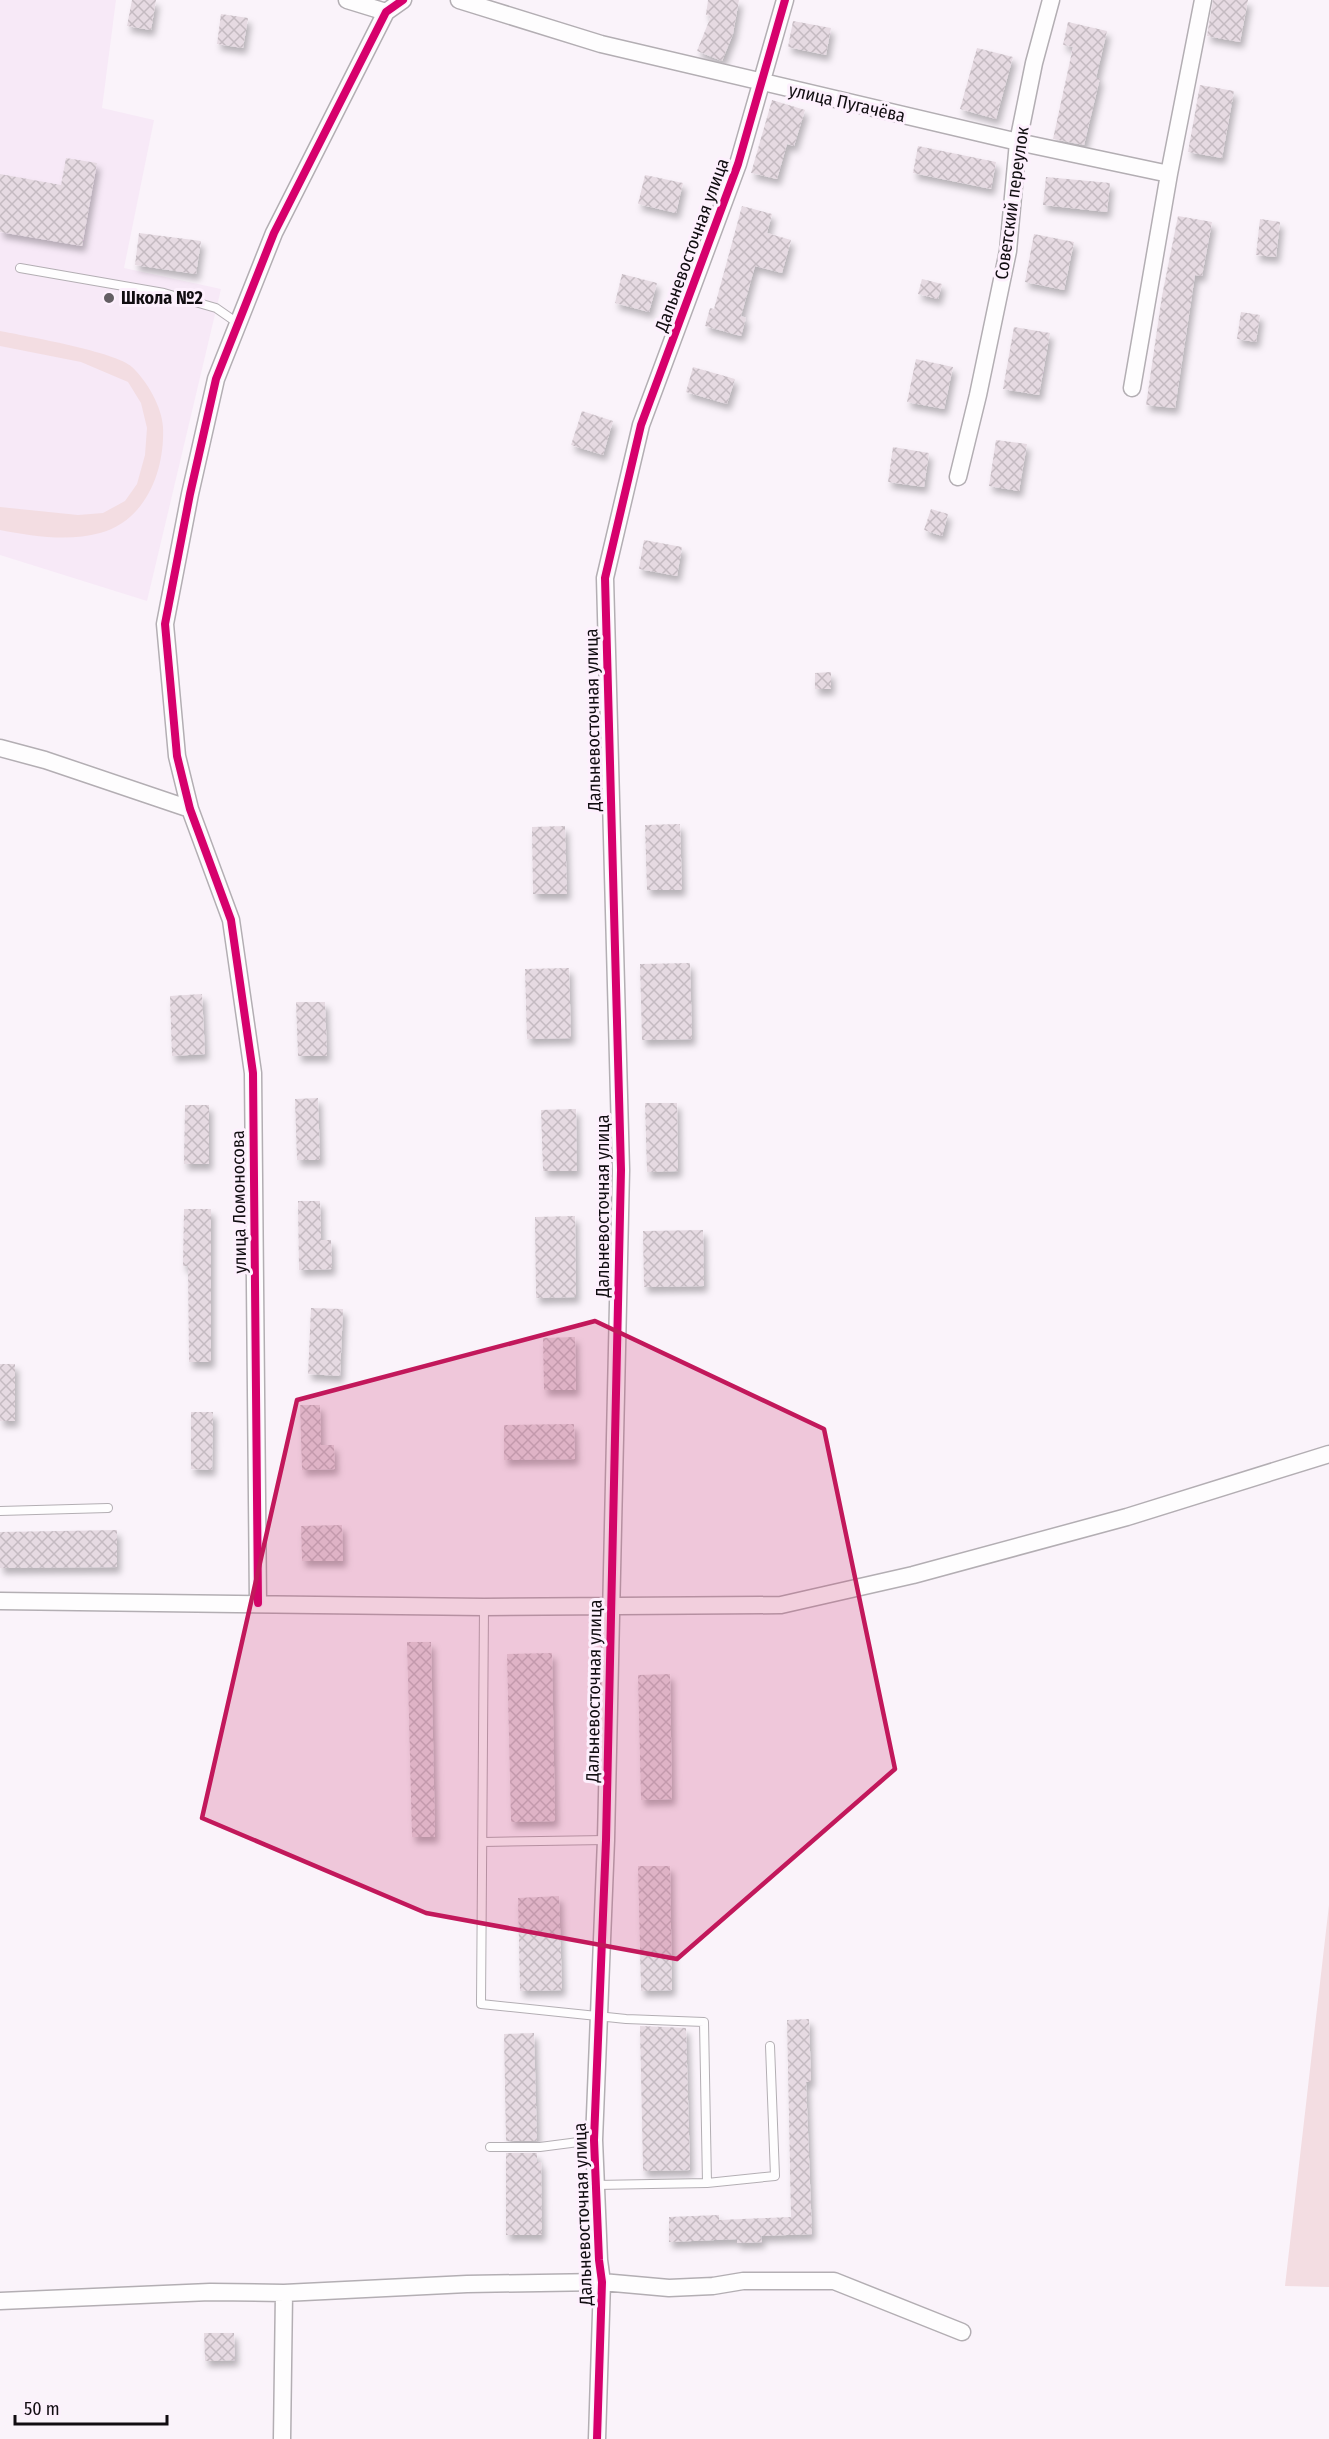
<svg xmlns="http://www.w3.org/2000/svg" width="1329" height="2439" viewBox="0 0 1329 2439" font-family="'Fira Sans Condensed',sans-serif">
	<style>
		.built { fill: #f7e9f7 }
		.green { fill: #f3dde2 }
		.building { fill: url(#building-cross-hatch); filter: url(#shadow) }
		.lines { fill: none; stroke-linecap: round; stroke-linejoin: round }
		.service-casing { stroke: #b3aeb3; stroke-width: 10 }
		.minor-casing { stroke: #b3aeb3; stroke-width: 19 }
		.service { stroke: #fefdfe; stroke-width: 8 }
		.minor { stroke: #fefdfe; stroke-width: 16 }
		.cycleway-casing { stroke: #fdf0fd; stroke-width: 11 }
		.cycleway { stroke: #d6006c; stroke-width: 8 }
		.marked { fill: #c2185b; fill-opacity: 0.2; stroke: #c2185b; stroke-width: 4.5; stroke-linejoin: round }
		.poi-dot { fill: #635e63; stroke: #fdf0fd; stroke-width: 2 }
		.labels { text-anchor: middle; stroke-width: 6; stroke-linejoin: round; paint-order: stroke }
		.street-label { font-size: 18px; fill: #110d11; stroke: #fdf0fd }
		.poi-label { font-size: 18px; font-weight: bold; fill: #110d11; stroke: #fdf0fd; text-anchor: start }
	</style>
	<defs>
		<pattern id="building-cross-hatch" width="8" height="8" patternUnits="userSpaceOnUse" patternTransform="scale(1.5)"><rect width="8" height="8" fill="#e6dae2"/><path d="M0 0l8 8M0 8l8-8" fill="none" stroke="#c4bac1"/></pattern>
		<filter id="shadow"><feDropShadow dx="3.5" dy="6" stdDeviation="3" flood-color="#0004"/></filter>
	</defs>
	<rect width="100%" height="100%" fill="#faf3fa"/>
	<path class="built" d="M0,0H116L102,108L154,120L124,268L221,289L147,601L0,555Z"/>
	<path class="green" d="M0,331C25,336 117,352 132,367C147,381 162,407 163,427C165,470 146,521 100,533C69,542 31,536 0,530V507L78,515L103,513L125,501L137,484L145,455L147,428L141,403L128,382L81,362L0,346Z
		M1329,1905V2287L1285,2286Z"/>
	<path class="building" d="M132,0H156L151,30L127,26Z
		M708,0H739L733,34L722,61L697,51L711,16L706,15Z
		M1213,0H1248L1240,42L1207,36Z
		M221,14L248,18L243,48L217,44Z
		M793,21L831,28L826,55L788,47Z
		M1068,22L1107,31L1096,78H1100L1084,145L1053,139L1073,47L1063,45Z
		M977,48L1013,57L996,119L960,109Z
		M1200,85L1234,91L1222,158L1188,152Z
		M772,100L805,110L794,146L787,144L777,179L751,173Z
		M918,146L996,162L991,189L913,173Z
		M66,158L97,163L82,246L0,232V174L61,185Z
		M645,175L683,183L676,213L638,204Z
		M1046,177L1110,183L1107,212L1043,205Z
		M742,206L772,214L767,233L791,240L782,273L755,266L741,316L746,318L741,336L705,326L710,308L714,309Z
		M1178,216L1212,222L1202,276L1195,275L1175,408L1146,405L1162,296Z
		M1260,219L1280,222L1276,257L1256,255Z
		M139,233L201,241L196,274L135,265Z
		M1034,234L1074,242L1064,290L1025,282Z
		M622,274L657,283L649,312L615,303Z
		M922,279L942,284L938,299L918,294Z
		M1241,312L1260,315L1256,342L1237,339Z
		M1014,327L1050,333L1039,395L1003,389Z
		M916,359L953,367L944,409L907,402Z
		M693,367L735,379L727,404L686,392Z
		M582,411L613,421L603,455L571,445Z
		M996,440L1027,444L1019,491L989,486Z
		M893,447L929,453L924,487L888,482Z
		M931,509L948,514L942,536L924,530Z
		M644,540L682,547L677,576L639,569Z
		M831,672V689H815V673Z
		M680,824L682,890H647L645,825Z
		M565,826L567,894H533L532,827Z
		M690,963L692,1039L642,1040L640,964Z
		M569,968L571,1038L527,1039L525,969Z
		M202,994L205,1054L172,1056L170,996Z
		M296,1002H325L327,1056H298Z
		M318,1098L320,1160H297L295,1099Z
		M645,1103H677L678,1171L647,1172Z
		M185,1105H209V1164H184Z
		M576,1109L577,1171H543L541,1110Z
		M298,1201H320L321,1240H331L332,1269L299,1270Z
		M184,1209H211V1362H189L188,1266H183Z
		M575,1216L576,1297L536,1298L535,1217Z
		M703,1230L704,1286L644,1287L643,1231Z
		M311,1308L343,1309L340,1376L308,1374Z
		M575,1337L576,1390H544L543,1338Z
		M0,1364H15V1421H0Z
		M300,1405H320L321,1445H334L335,1469L302,1470Z
		M191,1412H213L212,1470L191,1469Z
		M574,1424L575,1459L504,1460V1425Z
		M342,1525L343,1561H302L301,1526Z
		M117,1530V1567L0,1568V1532Z
		M407,1642H431L435,1837H412Z
		M552,1653L555,1821L511,1822L507,1654Z
		M670,1674L672,1799L641,1800L638,1675Z
		M638,1866H670L672,1990L641,1991Z
		M559,1896L562,1990L520,1991L518,1898Z
		M809,2019L811,2082H806L812,2234L761,2236L762,2242L737,2243V2239L669,2242V2217L719,2215V2220L791,2217L787,2020Z
		M640,2026L686,2028L690,2170L643,2171Z
		M534,2033L537,2141H506L504,2034Z
		M506,2153H537V2162H541L542,2235H506Z
		M204,2333H234L235,2360L205,2361Z"/>
	<g class="lines">
		<g class="service-casing">
			<path id="service" d="M20,268L164,293L216,308L239,324
				M0,1511L108,1508
				M484,1607L481,2004L626,2019L704,2022L707,2183L596,2185
				M483,1842L606,1840
				M490,2147H540L594,2140
				M707,2183L775,2176L770,2046"/>
		</g>
		<g class="minor-casing">
			<path id="minor" d="M347,0L386,12
				M459,0L601,44L1018,142L1169,174
				M1132,388L1169,174L1203,0
				M958,477L978,395L1008,251L1018,142L1034,63L1051,0
				M0,748L45,760L190,809
				M0,1601L484,1607L781,1605L913,1575L1127,1517L1329,1454
				M258,1603L253,1073L231,920L190,809L177,756L165,624L190,494L216,379L274,233L386,12L403,0
				M0,2301L210,2292L284,2293L467,2284L602,2282L669,2288L713,2286L743,2281H834L962,2332
				M282,2439L284,2293
				M597,2439L602,2282L599,2260L594,2140L606,1840L621,1170L605,578L641,425L738,164L785,0"/>
		</g>
		<use href="#service" class="service"/>
		<use href="#minor" class="minor"/>
		<g class="cycleway-casing">
			<path id="cycleway" d="M258,1603L253,1073L231,920L190,809L177,756L165,624L190,494L216,379L274,233L386,12L403,0
				M597,2439L602,2282L599,2260L594,2140L606,1840L621,1170L605,578L641,425L738,164L785,0"/>
		</g>
		<use href="#cycleway" class="cycleway"/>
	</g>
	<path class="marked" d="M595,1321L824,1429L895,1769L677,1959L426,1913L202,1818L297,1400Z"/>
	<circle class="poi-dot" cx="109" cy="298" r="6"/>
	<g class="labels">
		<g class="street-label">
			<text transform="translate(847 103) rotate(13)" y="6">улица Пугачёва</text>
			<text transform="translate(1012 203) rotate(-82)" y="6">Советский переулок</text>
			<text transform="translate(692 245) rotate(-70)" y="6">Дальневосточная улица</text>
			<text transform="translate(593 720) rotate(-91)" y="6">Дальневосточная улица</text>
			<text transform="translate(239 1202) rotate(-91)" y="6">улица Ломоносова</text>
			<text transform="translate(603 1206) rotate(-90)" y="6">Дальневосточная улица</text>
			<text transform="translate(594 1691) rotate(-89)" y="6">Дальневосточная улица</text>
			<text transform="translate(583 2214) rotate(-92)" y="6">Дальневосточная улица</text>
		</g>
		<g class="poi-label">
			<text x="121" y="304">Школа №2</text>
		</g>
	</g>
	<path d="M15 2415v9h152v-9" fill="none" stroke="#110d11" stroke-width="3"/>
	<text x="24" y="2415" font-size="18" fill="#110d11" stroke="#fdf0fd" stroke-width="4.5" paint-order="stroke">50 m</text>
</svg>
